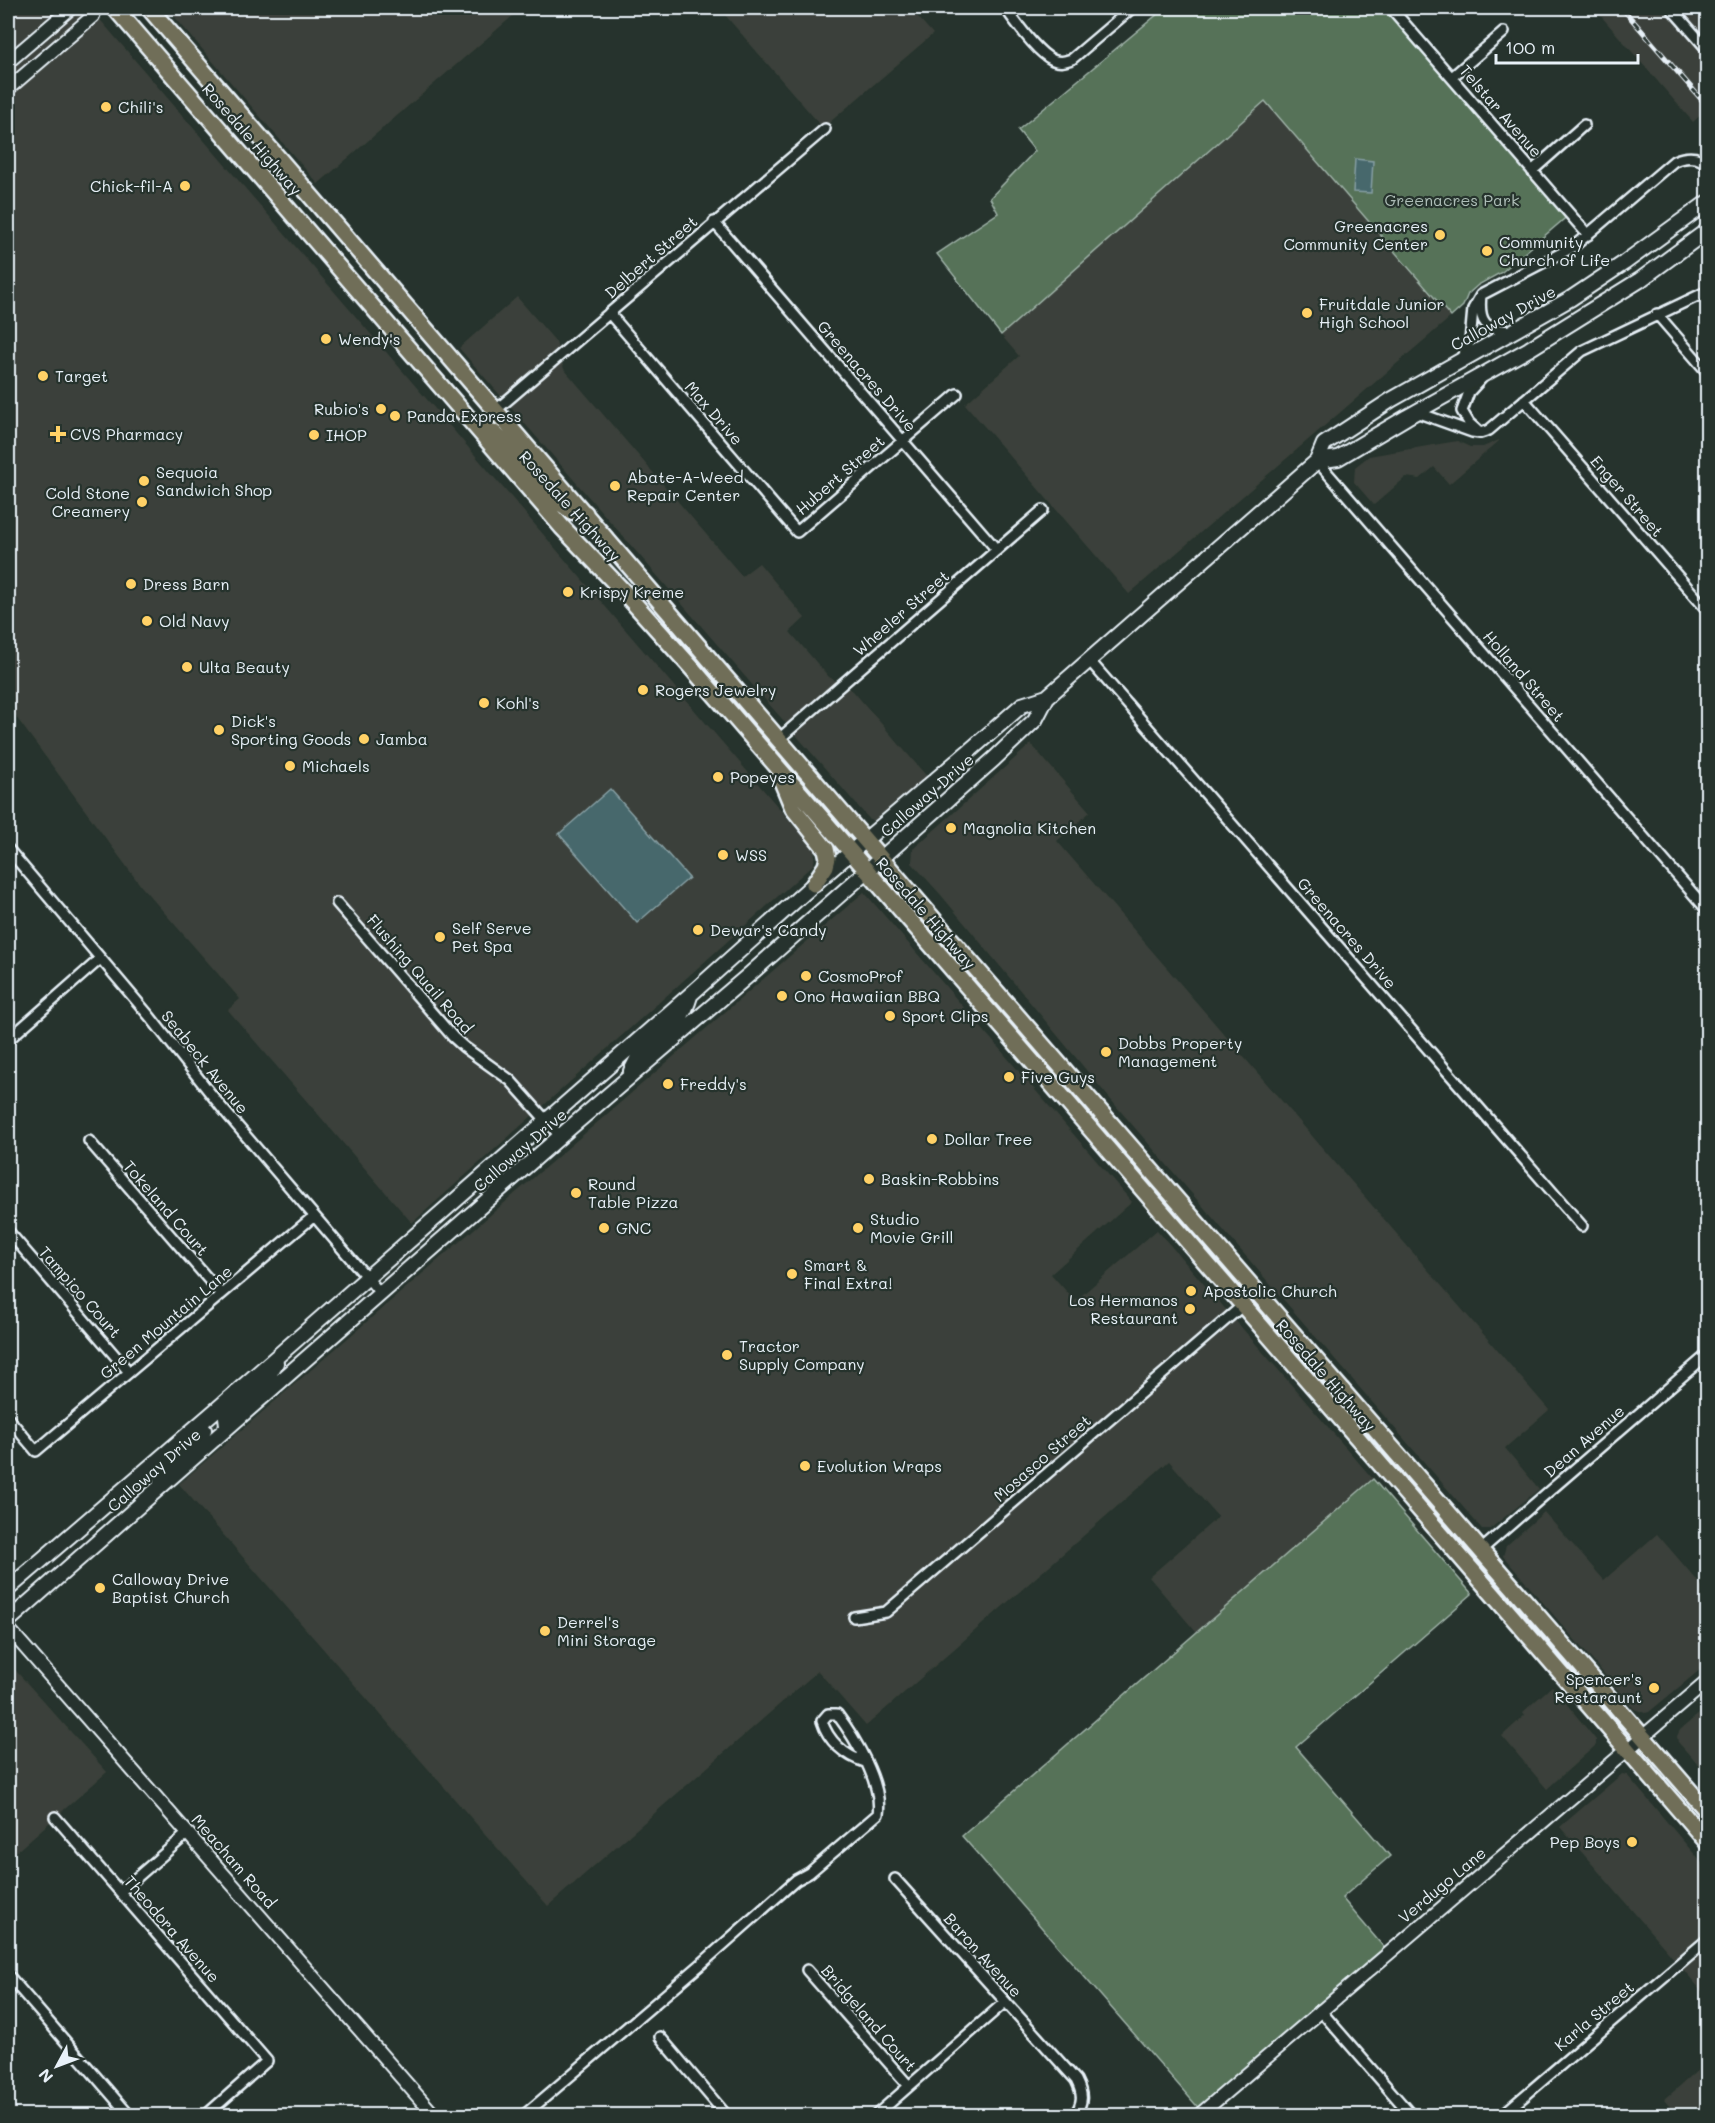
<svg xmlns="http://www.w3.org/2000/svg" width="1715" height="2123" viewBox="0 0 1715 2123" font-family="Mali,sans-serif">
	<style>
		.built { fill: #3b413a }
		.green { fill: #567259; stroke: #9fb2a8; stroke-width: 1.5 }
		.water { fill: #46686c; stroke: #879fa4; stroke-width: 1.5 }
		.lines { fill: none; stroke-linecap: round; stroke-linejoin: round }
		.minor-casing { stroke: #e8f1f8; stroke-width: 14 }
		.tertiary-casing { stroke: #e8f1f8; stroke-width: 16 }
		.secondary-casing { stroke: #e8f1f8; stroke-width: 18 }
		.primary-casing { stroke: #e8f1f8; stroke-width: 20 }
		.minor { stroke: #26332d; stroke-width: 9 }
		.tertiary { stroke: #26332d; stroke-width: 12 }
		.secondary { stroke: #26332d; stroke-width: 14 }
		.primary { stroke: #706e59; stroke-width: 15 }
		.rail-casing { stroke: #e8f1f8; stroke-width: 5 }
		.rail { stroke: #26332d; stroke-width: 3; stroke-dasharray: 9; stroke-linecap: butt }
		.poi-dot { fill: #ffd166; stroke: #26332d; stroke-width: 2 }
		.labels { text-anchor: middle; stroke-width: 4.5; stroke-linejoin: round; paint-order: stroke }
		.poi-label { font-size: 16px; fill: #e8f1f8; stroke: #26332d; text-anchor: start }
		.street-label { font-size: 16px; fill: #e8f1f8; stroke: #26332d }
		.park-label { font-size: 16px; fill: #aebeb8; stroke: #26332d }
	</style>
	<rect width="100%" height="100%" fill="#26332d"/>
	<filter id="ink" filterUnits="userSpaceOnUse"><feTurbulence type="fractalNoise" baseFrequency=".0167" numOctaves="2"/><feDisplacementMap in="SourceGraphic" scale="12" xChannelSelector="R" yChannelSelector="G"/><feConvolveMatrix kernelMatrix="1 2 1 2 8 2 1 2 1" color-interpolation-filters="sRGB"/></filter>
	<g filter="url(#ink)">
		<path class="built" d="M8,8H90L815,850L814,864L412,1223L228,1010L240,999L141,886L8,706Z
			M167,8H522L318,184Z
			M719,8H910L933,34L823,128Z
			M1594,8H1707V109L1693,122Z
			M1265,101L1451,317L1129,594L965,404L1019,356L1001,335Z
			M517,297L556,342L564,369L742,576L759,563L805,618L790,632L829,677L853,691L930,780L883,823L870,820L459,348Z
			M1499,440V441L1449,484L1434,467L1420,479L1406,477L1374,505L1354,482L1355,467L1369,456L1457,441L1470,447H1483Z
			M1031,744L1090,812L1057,841L1549,1410L1505,1448L1539,1489L1490,1529H1482L1116,1106L941,895L912,863L913,849Z
			M864,892L1132,1202L1051,1274L1075,1301L1157,1230L1373,1479L1196,1632L1149,1577L1218,1517L1169,1461L866,1726L818,1671L548,1906L179,1484Z
			M1544,1512L1604,1580L1657,1534L1707,1592V1664L1649,1712L1645,1713L1634,1709L1503,1556L1506,1546Z
			M8,1662L107,1772L8,1859Z
			M1552,1686L1596,1740V1745L1547,1789L1502,1736L1525,1715L1523,1712Z
			M1707,1707V1775L1678,1742L1677,1736L1680,1730Z
			M1622,1774L1627,1775L1707,1869V1997L1560,1827Z
			M1707,2062V2115H1677L1664,2100Z"/>
		<path class="green" d="M1165,8H1384L1570,214L1502,272L1478,285L1468,294L1463,306L1451,317L1265,101L1001,335L937,254L998,213L990,198L1035,151L1018,130Z
			M1373,1479L1472,1594L1296,1747L1390,1856L1342,1898L1387,1951L1202,2112L962,1836Z"/>
		<path class="water" d="M1355,159L1373,161L1371,193L1353,192Z
			M610,789L689,878L637,923L559,834Z"/>
		<g class="lines">
			<g class="minor-casing">
				<path id="minor" d="M1005,8C1016,22 1037,53 1053,60C1060,63 1065,61 1072,59L1132,8
					M1391,8L1588,235
					M1671,8L1708,50
					M1452,77L1504,32
					M1532,171L1584,125
					M714,222L997,550
					M1481,295L1573,247L1674,161C1686,156 1698,155 1708,165
					M609,313L797,532L957,394
					M1657,314L1708,373
					M1461,359L1470,341L1473,309L1481,295C1478,322 1485,330 1512,331
					M1524,400L1708,611
					M496,410L825,129
					M1416,412L1472,432L1480,433L1489,430L1582,351L1708,291
					M1480,433L1469,423L1462,411L1469,392L1481,379
					M1317,461L1708,911
					M1089,660L1582,1226
					M779,739L1043,510
					M8,849L151,1018L222,1108L381,1294
					M337,903L453,1037L464,1047L510,1080L560,1136
					M8,1040L100,959
					M89,1141L221,1294
					M8,1231L129,1372
					M8,1418L36,1451L314,1216
					M1481,1550L1708,1354
					M854,1617L886,1612L1242,1306
					M55,1817L267,2061L205,2116
					M895,1879L1076,2080C1083,2094 1084,2102 1074,2116
					M120,1892L188,1833
					M807,1970L909,2086
					M8,1975L130,2116
					M1320,2010L1412,2116
					M660,2037L727,2116
					M523,2116L699,1966L796,1880L809,1873L878,1814C883,1784 855,1738 837,1714H828L822,1721C828,1741 845,1756 865,1762
					M875,2116L1005,2002
					M1501,2116L1708,1939"/>
			</g>
			<g class="tertiary-casing">
				<path id="tertiary" d="M8,62L71,8
					M8,89L93,16L95,8
					M8,1628L435,2116
					M1198,2116L1708,1681"/>
			</g>
			<g class="secondary-casing">
				<path id="secondary" d="M1317,461L1338,458L1407,417L1529,349L1640,280L1708,230
					M631,1071C635,1064 638,1056 643,1050C662,1028 681,1028 690,996
					M227,1425L226,1417L267,1378L276,1363
					M161,1486V1475L168,1465L200,1435L204,1430
					M8,1589L216,1410L690,995L814,884L975,746L1022,705L1047,697
					M8,1621L227,1428L571,1127L750,974L994,759L1035,720L1047,697L1317,461L1324,444L1391,400L1570,299L1624,263L1708,202"/>
			</g>
			<g class="primary-casing">
				<path id="primary" d="M115,8L562,527L623,591L691,667L1708,1843
					M149,8L940,927L1708,1812
					M484,428L494,433L509,447L560,503L571,511L585,513
					M781,779L793,808L826,849L828,858L826,866L814,884"/>
			</g>
			<use href="#minor" class="minor"/>
			<use href="#tertiary" class="tertiary"/>
			<use href="#secondary" class="secondary"/>
			<use href="#primary" class="primary"/>
			<g class="rail-casing">
				<path id="rail" d="M1622,8L1708,107"/>
			</g>
			<use href="#rail" class="rail"/>
		</g>
	</g>
	<g class="poi-dot">
		<circle cx="106" cy="107" r="6"/>
		<circle cx="185" cy="186" r="6"/>
		<circle cx="1440" cy="235" r="6"/>
		<circle cx="1487" cy="251" r="6"/>
		<circle cx="1307" cy="313" r="6"/>
		<circle cx="326" cy="339" r="6"/>
		<circle cx="43" cy="376" r="6"/>
		<circle cx="381" cy="409" r="6"/>
		<circle cx="395" cy="416" r="6"/>
		<path d="M55 425h6v6h6v6h-6v6h-6v-6h-6v-6h6z"/>
		<circle cx="314" cy="435" r="6"/>
		<circle cx="144" cy="481" r="6"/>
		<circle cx="615" cy="486" r="6"/>
		<circle cx="142" cy="502" r="6"/>
		<circle cx="131" cy="584" r="6"/>
		<circle cx="568" cy="592" r="6"/>
		<circle cx="147" cy="621" r="6"/>
		<circle cx="187" cy="667" r="6"/>
		<circle cx="643" cy="690" r="6"/>
		<circle cx="484" cy="703" r="6"/>
		<circle cx="219" cy="730" r="6"/>
		<circle cx="364" cy="739" r="6"/>
		<circle cx="290" cy="766" r="6"/>
		<circle cx="718" cy="777" r="6"/>
		<circle cx="951" cy="828" r="6"/>
		<circle cx="723" cy="855" r="6"/>
		<circle cx="698" cy="930" r="6"/>
		<circle cx="440" cy="937" r="6"/>
		<circle cx="806" cy="976" r="6"/>
		<circle cx="782" cy="996" r="6"/>
		<circle cx="890" cy="1016" r="6"/>
		<circle cx="1106" cy="1052" r="6"/>
		<circle cx="1009" cy="1077" r="6"/>
		<circle cx="668" cy="1084" r="6"/>
		<circle cx="932" cy="1139" r="6"/>
		<circle cx="869" cy="1179" r="6"/>
		<circle cx="576" cy="1193" r="6"/>
		<circle cx="604" cy="1228" r="6"/>
		<circle cx="858" cy="1228" r="6"/>
		<circle cx="792" cy="1274" r="6"/>
		<circle cx="1191" cy="1291" r="6"/>
		<circle cx="1190" cy="1309" r="6"/>
		<circle cx="727" cy="1355" r="6"/>
		<circle cx="805" cy="1466" r="6"/>
		<circle cx="100" cy="1588" r="6"/>
		<circle cx="545" cy="1631" r="6"/>
		<circle cx="1654" cy="1688" r="6"/>
		<circle cx="1632" cy="1842" r="6"/>
	</g>
	<g class="labels">
		<g class="poi-label">
			<text x="118" y="113">Chili's</text>
			<text x="173" y="192" text-anchor="end">Chick-fil-A</text>
			<text x="1428" y="232" text-anchor="end">Greenacres<tspan x="1428" dy="18">Community Center</tspan></text>
			<text x="1499" y="248">Community<tspan x="1499" dy="18">Church of Life</tspan></text>
			<text x="1319" y="310">Fruitdale Junior<tspan x="1319" dy="18">High School</tspan></text>
			<text x="338" y="345">Wendy's</text>
			<text x="55" y="382">Target</text>
			<text x="369" y="415" text-anchor="end">Rubio's</text>
			<text x="407" y="422">Panda Express</text>
			<text x="70" y="440">CVS Pharmacy</text>
			<text x="326" y="441">IHOP</text>
			<text x="156" y="478">Sequoia<tspan x="156" dy="18">Sandwich Shop</tspan></text>
			<text x="627" y="483">Abate-A-Weed<tspan x="627" dy="18">Repair Center</tspan></text>
			<text x="130" y="499" text-anchor="end">Cold Stone<tspan x="130" dy="18">Creamery</tspan></text>
			<text x="143" y="590">Dress Barn</text>
			<text x="580" y="598">Krispy Kreme</text>
			<text x="159" y="627">Old Navy</text>
			<text x="199" y="673">Ulta Beauty</text>
			<text x="655" y="696">Rogers Jewelry</text>
			<text x="496" y="709">Kohl's</text>
			<text x="231" y="727">Dick's<tspan x="231" dy="18">Sporting Goods</tspan></text>
			<text x="376" y="745">Jamba</text>
			<text x="302" y="772">Michaels</text>
			<text x="730" y="783">Popeyes</text>
			<text x="963" y="834">Magnolia Kitchen</text>
			<text x="735" y="861">WSS</text>
			<text x="452" y="934">Self Serve<tspan x="452" dy="18">Pet Spa</tspan></text>
			<text x="710" y="936">Dewar's Candy</text>
			<text x="818" y="982">CosmoProf</text>
			<text x="794" y="1002">Ono Hawaiian BBQ</text>
			<text x="902" y="1022">Sport Clips</text>
			<text x="1118" y="1049">Dobbs Property<tspan x="1118" dy="18">Management</tspan></text>
			<text x="1021" y="1083">Five Guys</text>
			<text x="680" y="1090">Freddy's</text>
			<text x="944" y="1145">Dollar Tree</text>
			<text x="881" y="1185">Baskin-Robbins</text>
			<text x="588" y="1190">Round<tspan x="588" dy="18">Table Pizza</tspan></text>
			<text x="870" y="1225">Studio<tspan x="870" dy="18">Movie Grill</tspan></text>
			<text x="616" y="1234">GNC</text>
			<text x="804" y="1271">Smart &amp;<tspan x="804" dy="18">Final Extra!</tspan></text>
			<text x="1203" y="1297">Apostolic Church</text>
			<text x="1178" y="1306" text-anchor="end">Los Hermanos<tspan x="1178" dy="18">Restaurant</tspan></text>
			<text x="739" y="1352">Tractor<tspan x="739" dy="18">Supply Company</tspan></text>
			<text x="817" y="1472">Evolution Wraps</text>
			<text x="112" y="1585">Calloway Drive<tspan x="112" dy="18">Baptist Church</tspan></text>
			<text x="557" y="1628">Derrel's<tspan x="557" dy="18">Mini Storage</tspan></text>
			<text x="1642" y="1685" text-anchor="end">Spencer's<tspan x="1642" dy="18">Restaraunt</tspan></text>
			<text x="1620" y="1848" text-anchor="end">Pep Boys</text>
		</g>
		<g class="street-label">
			<text transform="translate(1501 111) rotate(49)" y="6">Telstar Avenue</text>
			<text transform="translate(252 139) rotate(49)" y="6">Rosedale Highway</text>
			<text transform="translate(651 257) rotate(-41)" y="6">Delbert Street</text>
			<text transform="translate(1503 318) rotate(-29)" y="6">Calloway Drive</text>
			<text transform="translate(867 376) rotate(49)" y="6">Greenacres Drive</text>
			<text transform="translate(714 413) rotate(49)" y="6">Max Drive</text>
			<text transform="translate(840 475) rotate(-41)" y="6">Hubert Street</text>
			<text transform="translate(1627 496) rotate(49)" y="6">Enger Street</text>
			<text transform="translate(570 506) rotate(48)" y="6">Rosedale Highway</text>
			<text transform="translate(901 613) rotate(-41)" y="6">Wheeler Street</text>
			<text transform="translate(1524 676) rotate(49)" y="6">Holland Street</text>
			<text transform="translate(927 795) rotate(-41)" y="6">Calloway Drive</text>
			<text transform="translate(926 913) rotate(49)" y="6">Rosedale Highway</text>
			<text transform="translate(1347 933) rotate(49)" y="6">Greenacres Drive</text>
			<text transform="translate(420 974) rotate(49)" y="6">Flushing Quail Road</text>
			<text transform="translate(205 1062) rotate(51)" y="6">Seabeck Avenue</text>
			<text transform="translate(520 1150) rotate(-41)" y="6">Calloway Drive</text>
			<text transform="translate(166 1208) rotate(49)" y="6">Tokeland Court</text>
			<text transform="translate(80 1292) rotate(49)" y="6">Tampico Court</text>
			<text transform="translate(166 1322) rotate(-40)" y="6">Green Mountain Lane</text>
			<text transform="translate(1326 1375) rotate(49)" y="6">Rosedale Highway</text>
			<text transform="translate(1584 1441) rotate(-41)" y="6">Dean Avenue</text>
			<text transform="translate(1042 1458) rotate(-41)" y="6">Mosasco Street</text>
			<text transform="translate(154 1470) rotate(-41)" y="6">Calloway Drive</text>
			<text transform="translate(234 1861) rotate(49)" y="6">Meacham Road</text>
			<text transform="translate(1442 1885) rotate(-40)" y="6">Verdugo Lane</text>
			<text transform="translate(172 1929) rotate(49)" y="6">Theodora Avenue</text>
			<text transform="translate(983 1955) rotate(48)" y="6">Baron Avenue</text>
			<text transform="translate(1594 2016) rotate(-40)" y="6">Karla Street</text>
			<text transform="translate(869 2018) rotate(49)" y="6">Bridgeland Court</text>
		</g>
		<g class="park-label">
			<text x="1452" y="206">Greenacres Park</text>
		</g>
	</g>
	<rect width="1715" height="2123" fill="none" stroke="#26332d" stroke-width="30"/>
	<rect x="15" y="15" width="1685" height="2093" fill="none" stroke="#e8f1f8" stroke-width="2" filter="url(#ink)"/>
	<g transform="translate(57 2066) rotate(229)" stroke="#26332d" stroke-width="4.5" paint-order="stroke">
	<path d="M0-4.5L10 22L0 15L-10 22Z" fill="#e8f1f8"/>
	<text y="-9" font-size="16" font-weight="bold" text-anchor="middle" fill="#e8f1f8">N</text>
	</g>
	<path d="M1496 54v9h142v-9" fill="none" stroke="#e8f1f8" stroke-width="3"/>
	<text x="1505" y="54" font-size="18" fill="#e8f1f8" stroke="#26332d" stroke-width="4.5" paint-order="stroke">100 m</text>
</svg>
